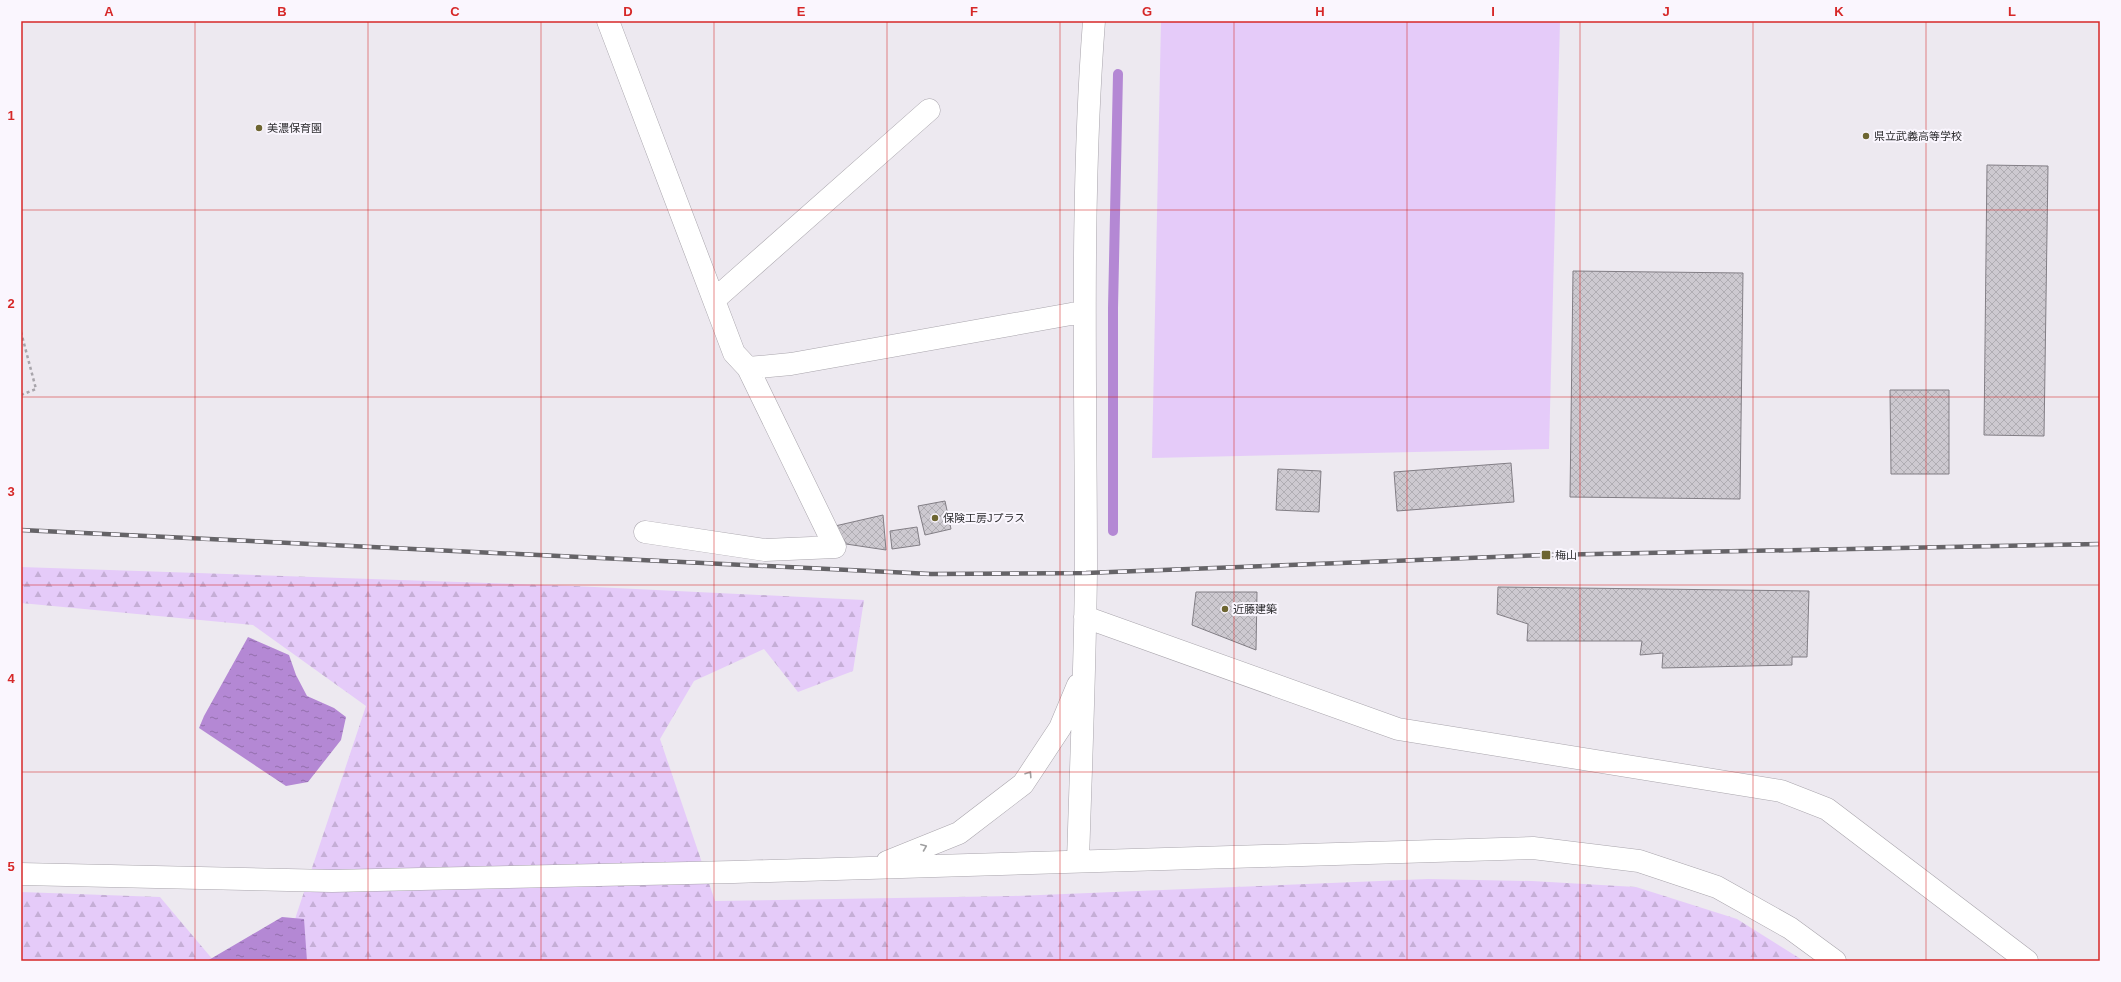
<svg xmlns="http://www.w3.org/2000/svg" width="2121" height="982" viewBox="0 0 2121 982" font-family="Arial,'Noto Sans JP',sans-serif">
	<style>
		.forest { fill: url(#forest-firs) }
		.garden { fill: #e5cbf9 }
		.water { fill: url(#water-ripples) }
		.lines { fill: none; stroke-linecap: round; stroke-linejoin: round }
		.stream { stroke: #b488d4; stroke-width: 10 }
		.building { fill: url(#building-cross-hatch); stroke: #827e85 }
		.minor-casing { stroke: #a9a5ac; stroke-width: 23 }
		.path { stroke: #a8a5ab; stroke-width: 2.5; stroke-dasharray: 3 3; stroke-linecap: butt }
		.minor { stroke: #fff; stroke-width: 22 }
		.rail-casing { stroke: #656367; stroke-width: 4.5 }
		.rail { stroke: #faf6fe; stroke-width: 3; stroke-dasharray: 9; stroke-linecap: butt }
		.oneway { stroke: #a0a0a1 }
		.grid { fill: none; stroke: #d62828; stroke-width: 1; stroke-opacity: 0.55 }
		.poi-dot { fill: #6d6531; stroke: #faf6fe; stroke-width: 1.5 }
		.labels { text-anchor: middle; stroke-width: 4; stroke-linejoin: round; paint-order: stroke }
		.poi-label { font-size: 11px; fill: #2d2c2f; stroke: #faf6fe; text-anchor: start }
		.neatline { fill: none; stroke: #d62828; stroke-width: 1.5 }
		.grid-label { font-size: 13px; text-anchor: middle; font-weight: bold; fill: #d62828 }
	</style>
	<defs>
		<pattern id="forest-firs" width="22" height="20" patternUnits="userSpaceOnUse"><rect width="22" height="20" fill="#e5cbf9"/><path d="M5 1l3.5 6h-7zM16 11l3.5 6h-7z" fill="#c5aed6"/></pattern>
		<pattern id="water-ripples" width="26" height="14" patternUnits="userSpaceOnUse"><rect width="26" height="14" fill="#b488d4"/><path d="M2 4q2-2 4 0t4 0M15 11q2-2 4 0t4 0" fill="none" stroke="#936fac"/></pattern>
		<pattern id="building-cross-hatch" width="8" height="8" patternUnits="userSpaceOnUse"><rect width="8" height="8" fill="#cdc9d0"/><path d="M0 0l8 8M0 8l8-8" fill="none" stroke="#b0adb3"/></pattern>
	</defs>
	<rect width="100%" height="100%" fill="#ede9f0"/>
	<path class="forest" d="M21,567L574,586L864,600L853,671L798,692L764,649L694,681L660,739L715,901L1013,896L1428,879L1532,881L1636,887L1737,919L1804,961H286L296,916L366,706L253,625L21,603Z
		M21,892L160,897L214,961H21Z"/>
	<path class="garden" d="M1161,21H1560L1549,449L1152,458Z"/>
	<path class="water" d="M248,637L289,655L296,675L307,696L334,708L346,717L341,740L308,782L286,786L199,728L204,716Z
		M282,917L304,919L307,961H207Z"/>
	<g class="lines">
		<path class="stream" d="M1113,531V308L1118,74"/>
	</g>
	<path class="building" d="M1987,165L2048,166L2044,436L1984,435Z
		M1573,271L1743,273L1740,499L1570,497Z
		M1890,390H1949V474H1891Z
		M1511,463L1514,502L1397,511L1394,472Z
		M1278,469L1321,471L1319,512L1276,510Z
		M945,501L951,529L925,535L918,506Z
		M883,515L886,550L846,544L835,526Z
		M917,527L920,545L892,549L890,531Z
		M1498,587L1809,591L1807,657H1792V665L1662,668L1663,653L1640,655L1642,641H1527L1528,624L1497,614Z
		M1196,592H1257L1256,650L1192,625Z"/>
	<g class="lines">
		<g class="minor-casing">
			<path id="minor" d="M608,21L734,353L748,368L791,364L1071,314L1084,313
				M714,300L929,110
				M645,532L765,550L835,547L748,368
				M1085,617L1398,729L1781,791L1827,809L2027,961
				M1078,861C1081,764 1085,667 1086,570C1086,387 1080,204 1094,21
				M887,862L959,833L1023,784L1060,728L1078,685
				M21,874L332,881L734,872L1533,848L1639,861L1717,887L1790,928L1835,961"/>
		</g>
		<path class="path" d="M21,332L36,389L21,395"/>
		<use href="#minor" class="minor"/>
		<g class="rail-casing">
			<path id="rail" d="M21,530L931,574L1086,573L1546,555L2100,544"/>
		</g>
		<use href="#rail" class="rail"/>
	</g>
	<defs><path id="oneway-chevron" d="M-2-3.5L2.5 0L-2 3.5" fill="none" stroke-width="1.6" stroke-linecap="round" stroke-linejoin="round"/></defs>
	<g class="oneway">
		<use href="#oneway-chevron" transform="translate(1029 774) rotate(-57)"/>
		<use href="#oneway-chevron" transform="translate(924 847) rotate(-22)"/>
	</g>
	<path class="grid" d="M195,21V961M368,21V961M541,21V961M714,21V961M887,21V961M1060,21V961M1234,21V961M1407,21V961M1580,21V961M1753,21V961M1926,21V961M21,210H2100M21,397H2100M21,585H2100M21,772H2100"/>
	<g class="poi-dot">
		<circle cx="259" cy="128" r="4"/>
		<circle cx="1866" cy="136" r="4"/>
		<circle cx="935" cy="518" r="4"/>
		<rect x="1541" y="550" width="10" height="10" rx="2"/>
		<circle cx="1225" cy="609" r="4"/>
	</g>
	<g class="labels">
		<g class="poi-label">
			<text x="267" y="132">美濃保育園</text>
			<text x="1874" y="140">県立武義高等学校</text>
			<text x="943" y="522">保険工房Jプラス</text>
			<text x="1555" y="559">梅山</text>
			<text x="1233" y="613">近藤建築</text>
		</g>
	</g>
	<rect width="2121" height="982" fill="none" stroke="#faf6fe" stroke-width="44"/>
	<rect x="22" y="22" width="2077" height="938" class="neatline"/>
	<g class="grid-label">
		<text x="109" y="16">A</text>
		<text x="282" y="16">B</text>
		<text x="455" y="16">C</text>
		<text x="628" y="16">D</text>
		<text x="801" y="16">E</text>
		<text x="974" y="16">F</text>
		<text x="1147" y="16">G</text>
		<text x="1320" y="16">H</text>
		<text x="1493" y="16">I</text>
		<text x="1666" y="16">J</text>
		<text x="1839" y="16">K</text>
		<text x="2012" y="16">L</text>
		<text x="11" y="120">1</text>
		<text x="11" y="308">2</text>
		<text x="11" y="496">3</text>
		<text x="11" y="683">4</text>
		<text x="11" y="871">5</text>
	</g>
</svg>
